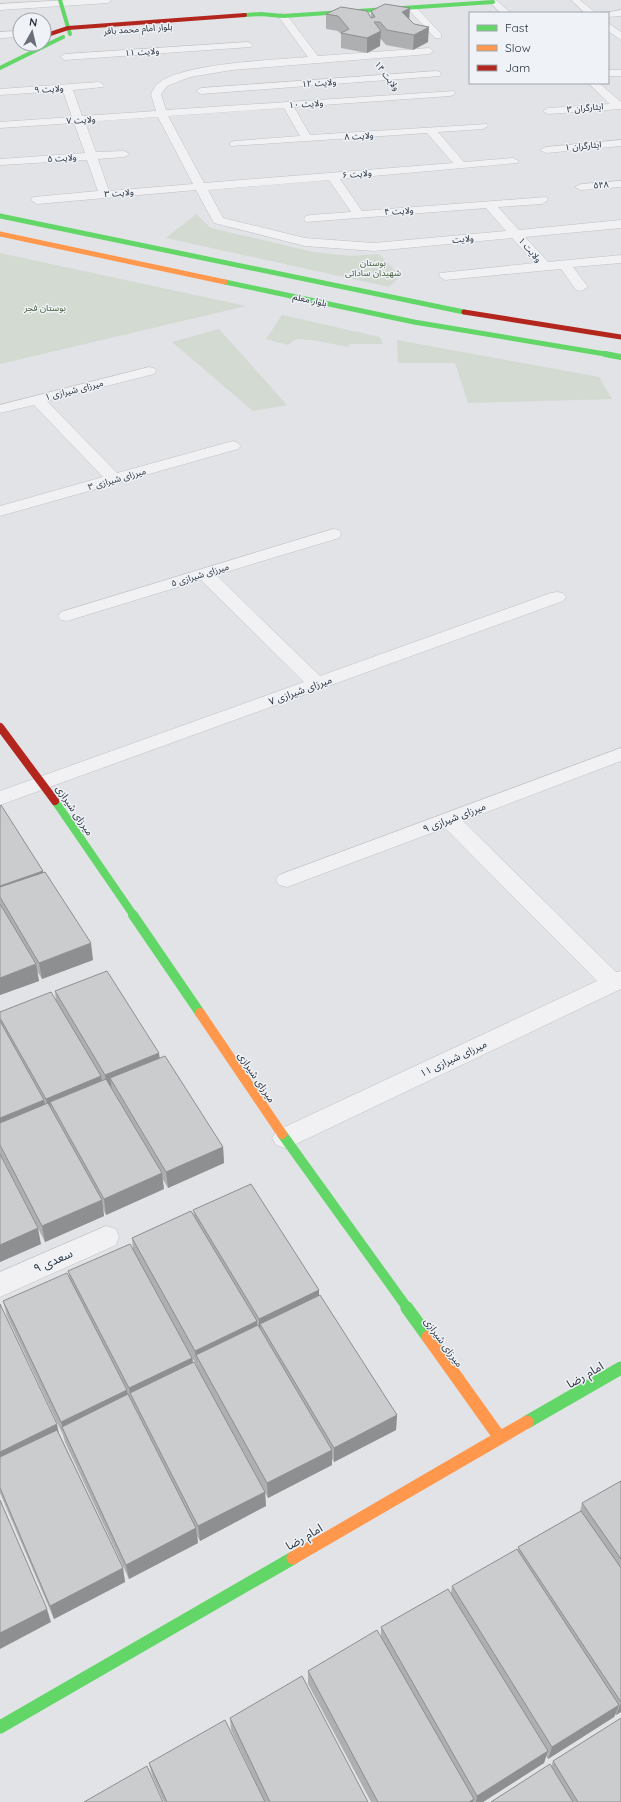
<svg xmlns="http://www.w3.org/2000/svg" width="621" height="1802" viewBox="0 0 621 1802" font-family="Quicksand,'Noto Sans Arabic',sans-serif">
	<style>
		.green { fill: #d2dad2 }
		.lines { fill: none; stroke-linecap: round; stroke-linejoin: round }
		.street-casing { stroke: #bfc1c4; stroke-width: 1 }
		.street { fill: #f1f1f3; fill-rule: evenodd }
		.fast-far5 { stroke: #63d668; stroke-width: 4 }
		.fast-far4 { stroke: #63d668; stroke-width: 5 }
		.fast-far3 { stroke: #63d668; stroke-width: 6 }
		.fast-far2 { stroke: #63d668; stroke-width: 8 }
		.fast-far1 { stroke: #63d668; stroke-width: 10 }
		.fast { stroke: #63d668; stroke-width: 13 }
		.slow-far2 { stroke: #ff974d; stroke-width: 5 }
		.slow-far1 { stroke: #ff974d; stroke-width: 10 }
		.slow { stroke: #ff974d; stroke-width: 13 }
		.jam-far2 { stroke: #b3261e; stroke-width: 4 }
		.jam-far1 { stroke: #b3261e; stroke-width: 5 }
		.jam { stroke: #b3261e; stroke-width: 8 }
		.wall { fill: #aeafb1; fill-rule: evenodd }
		.shaded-wall { fill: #8d8f90 }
		.building { fill: #caccce; stroke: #8d8f90 }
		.labels { text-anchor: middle; stroke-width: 3; stroke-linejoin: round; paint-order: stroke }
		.far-street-label { font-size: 9px; fill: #29323f; stroke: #eff2f6 }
		.far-park-label { font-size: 9px; fill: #3f5a36; stroke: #eff2f6 }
		.street-label { font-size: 10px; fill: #29323f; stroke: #eff2f6 }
		.near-street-label { font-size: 12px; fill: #29323f; stroke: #eff2f6 }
	</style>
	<rect width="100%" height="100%" fill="#e1e3e6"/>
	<path class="green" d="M196,214L211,228L313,252L351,256L379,254L400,276L389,287L166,238Z
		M0,253L246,306L0,364Z
		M282,315L380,337L383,344H350L348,347L312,340L296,339L288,345L266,339Z
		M219,329L287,405L253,411L172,342Z
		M397,340L599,377L612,399L468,403L455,363H398Z"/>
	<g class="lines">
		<g class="street-casing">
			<path id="street" d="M67,0H112L108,3L0,10V4Z
				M487,0H496L511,13H501Z
				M571,0H580L596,13H585Z
				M413,6L416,7L441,34V38H435L410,11L408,9Z
				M621,10V16L608,17V13H604Z
				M283,13L286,14L318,56L429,48L434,51L429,54L232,70L190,77L167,86L161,94L166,110L454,91L455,93L454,95L450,96L294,107L310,135L487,124L488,126L483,129L438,132L464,162L513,158L519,161L517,163L340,179L362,211L546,197L548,200L542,204L498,207L519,230L621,220V228L525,237L548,262L621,255V263L573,267L588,287L581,291L576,290L561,269L445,280L439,276L440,273L535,263L512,238L374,251L305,246L214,223L196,190L37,204L31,200L33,197L98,191L87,160L0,165V159L85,153L74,123L0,128V122L72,117L63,91L0,95V89L99,82L104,85L103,87L73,90L82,116L156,111L151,94C153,90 156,84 160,82C186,63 274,60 308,57L278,16ZM284,108L300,136L235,141L231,142L230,144L231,146L427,133L453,163L204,183L168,116ZM158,117L193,184L109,191L98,159L124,157L130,154L124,151L96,152L85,122ZM329,180L351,212L310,215L306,216L304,219L306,222L486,208L506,231L374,243L305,238L223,218L208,190Z
				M608,23L621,32V40L608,31Z
				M19,31L20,37L0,38V32Z
				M248,42L253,45L251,47L65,60L60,57L65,54Z
				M608,70H621V76H608Z
				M436,71L440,72L441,74L440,76L201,94L196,91L201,88Z
				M588,83H599L621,102V109L548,114L543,111L548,108L610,104Z
				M621,140V146L546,153L540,150L546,147Z
				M621,181V187L581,190L575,187L581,184Z
				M149,367L154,368L156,371L154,374L47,401L117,473L233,441L238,443L241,446L238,449L0,516V506L103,477L34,405L0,413V405Z
				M333,529L339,530L341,534L339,538L216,575L320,676L551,593L557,592L563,593L566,597L563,601L0,805V791L304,682L201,580L67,621L61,620L58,616L61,612Z
				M621,748V761L463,821L616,972L621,971V989L294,1145L285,1148L276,1145L272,1138L276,1131L597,981L445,828L287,887L279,885L276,880L279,875Z
				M106,1226L116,1229L119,1237L116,1245L0,1297V1272Z"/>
		</g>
		<use href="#street" class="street"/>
		<path class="fast-far5" d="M60,0L70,34
			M245,15L261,14L283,16L493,2
			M0,68L63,37"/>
		<path class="fast-far4" d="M0,216L464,312
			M225,282L414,322L611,355"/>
		<path class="fast-far3" d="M605,354L621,357"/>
		<path class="fast-far2" d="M55,801L134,916"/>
		<path class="fast-far1" d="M133,915L200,1013
			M282,1134L408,1309"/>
		<path class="fast" d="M407,1308L428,1337
			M527,1422L621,1368
			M0,1727L293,1558"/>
		<path class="slow-far2" d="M0,234L225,282"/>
		<path class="slow-far1" d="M200,1013L282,1134"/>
		<path class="slow" d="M428,1337L500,1438
			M293,1558L527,1422"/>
		<path class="jam-far2" d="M44,36L68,28L245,15"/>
		<path class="jam-far1" d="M464,312L621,337"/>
		<path class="jam" d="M0,727L55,801"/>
	</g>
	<path class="wall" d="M371,11L409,20L428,42L413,50L386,45L380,38V46L367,53L341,48V34L338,31L326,29V14L371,18Z
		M0,806L43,871V873L93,960L42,979L37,971L39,981L0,995Z
		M55,991L160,1058L223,1147L224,1163L168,1188L162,1178L164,1189L106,1215L103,1209L104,1216L45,1242L3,1159L41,1244L0,1262V1012L56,1001Z
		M193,1210L319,1290V1295L397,1415L396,1430L334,1462L332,1459V1465L268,1498L265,1493L266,1506L200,1541L197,1536L198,1543L129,1579L65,1442L63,1435L7,1316L3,1301L70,1279L68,1271L133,1251L132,1238L194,1215ZM193,1359L197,1366V1368L193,1363Z
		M0,1304L59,1433L123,1568L125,1582L54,1619L0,1493Z
		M621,1481V1712L616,1715V1714L614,1717L548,1759L546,1756L544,1763L483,1802H371L308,1684V1671L381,1636V1627L451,1593L452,1586L518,1550V1547L580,1512L582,1503Z
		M230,1718L368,1802H265L231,1730Z
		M553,1761L621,1802H491L551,1767Z
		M149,1763L265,1802H164L152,1775Z"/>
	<path class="shaded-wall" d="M410,8L409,22L402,12Z
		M429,27L428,42L413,50L414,35Z
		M381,31L380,46L367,53V38Z
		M43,871L45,887L0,897V886Z
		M91,943L93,960L42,979L39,963Z
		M36,964L39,981L0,995V978Z
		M159,1053L161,1069L110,1078L112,1089L107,1091L105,1075Z
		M101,1076L103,1093L50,1102L52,1114L49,1115L46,1099Z
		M44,1100L47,1116L0,1136V1118Z
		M223,1147L224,1163L168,1188L166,1172Z
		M162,1173L164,1189L106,1215L104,1199Z
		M102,1200L104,1216L45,1242L42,1226Z
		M38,1228L41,1244L0,1262V1245Z
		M319,1290V1306L260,1324L261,1334H259V1319Z
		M257,1321V1336L196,1355L197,1366L195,1351Z
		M192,1358L194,1373L130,1394L129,1388Z
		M127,1390L129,1405L63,1429L61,1422Z
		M397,1415L396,1430L334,1462V1448Z
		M57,1424L60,1439L0,1469V1452Z
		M332,1450V1465L268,1498L267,1483Z
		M265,1492L266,1506L200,1541L198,1526Z
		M196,1528L198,1543L129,1579L126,1565Z
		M123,1568L125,1582L54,1619L50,1606Z
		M47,1609L51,1622L0,1649V1633Z
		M621,1703V1712L616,1715Z
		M619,1705L614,1717L548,1759L552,1747Z
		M548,1751L544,1763L483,1802H476L477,1796Z
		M474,1799L473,1802H469Z"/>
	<path class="building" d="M385,4L410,8L402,12L414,24L429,27L414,35L387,30L380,22H374L381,31L367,38L341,33L349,29L338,16L326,14L341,7L367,11L371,18L375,17L371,11Z
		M1,805L43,871L0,886V806Z
		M45,872L91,943L39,963L0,897V887Z
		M0,904L36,964L0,978Z
		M107,971L159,1053L105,1075L55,991Z
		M51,992L101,1076L46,1099L0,1018V1012Z
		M0,1021L44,1100L0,1118Z
		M165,1056L223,1147L166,1172L110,1078Z
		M106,1079L162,1173L104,1199L50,1102Z
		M48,1103L102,1200L42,1226L0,1145V1123Z
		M0,1154L38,1228L0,1245Z
		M251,1184L319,1290L259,1319L193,1210Z
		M191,1211L257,1321L195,1351L132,1238Z
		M130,1244L192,1358L129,1388L68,1271Z
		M67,1273L127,1390L61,1422L3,1301Z
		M320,1295L397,1415L334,1448L260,1324Z
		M0,1304L57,1424L0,1452Z
		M258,1325L332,1450L267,1483L196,1355Z
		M194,1362L265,1492L198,1526L130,1393Z
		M128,1394L196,1528L126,1565L62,1427Z
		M57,1430L123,1568L50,1606L0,1488V1457Z
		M621,1481V1559L582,1503Z
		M0,1500L47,1609L0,1633Z
		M581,1511L621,1568V1702L518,1547Z
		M517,1549L619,1705L552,1747L452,1586Z
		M448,1589L548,1751L477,1796L381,1627Z
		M377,1630L474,1799L469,1802H378L308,1671Z
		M302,1676L368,1802H270L230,1718Z
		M621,1718V1802H578L553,1761Z
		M225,1720L265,1802H167L149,1763Z
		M550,1764L573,1802H491Z
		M147,1766L163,1802H84Z"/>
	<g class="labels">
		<g class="far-street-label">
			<text transform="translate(138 29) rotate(-4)" y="3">بلوار امام محمد باقر</text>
			<text transform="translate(142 52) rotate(-4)" y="3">ولایت ۱۱</text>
			<text transform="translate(387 76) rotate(52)" y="3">ولایت ۱۴</text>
			<text transform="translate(319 83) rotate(-4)" y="3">ولایت ۱۲</text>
			<text transform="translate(49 89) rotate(-4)" y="3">ولایت ۹</text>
			<text transform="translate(306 104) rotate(-4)" y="3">ولایت ۱۰</text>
			<text transform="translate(585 108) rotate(-5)" y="3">ایثارگران ۳</text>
			<text transform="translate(81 120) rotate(-4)" y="3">ولایت ۷</text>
			<text transform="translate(359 136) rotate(-4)" y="3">ولایت ۸</text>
			<text transform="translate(583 146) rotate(-5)" y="3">ایثارگران ۱</text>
			<text transform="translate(62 158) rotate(-4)" y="3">ولایت ۵</text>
			<text transform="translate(357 174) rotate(-5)" y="3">ولایت ۶</text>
			<text transform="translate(601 185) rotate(-4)" y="3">۵۴۸</text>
			<text transform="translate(119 193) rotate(-5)" y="3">ولایت ۳</text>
			<text transform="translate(399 211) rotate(-4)" y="3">ولایت ۴</text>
			<text transform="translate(463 239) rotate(-5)" y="3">ولایت</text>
			<text transform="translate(530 250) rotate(49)" y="3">ولایت ۱</text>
			<text transform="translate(310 300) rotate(12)" y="3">بلوار معلم</text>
			<text transform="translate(74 390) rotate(-14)" y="3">میرزای شیرازی ۱</text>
			<text transform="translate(117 479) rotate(-16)" y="3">میرزای شیرازی ۳</text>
			<text transform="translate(200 575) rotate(-17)" y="3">میرزای شیرازی ۵</text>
		</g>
		<g class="far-park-label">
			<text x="373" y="266">بوستان<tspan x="373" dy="10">شهیدان ساداتی</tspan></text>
			<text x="45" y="311">بوستان فجر</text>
		</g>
		<g class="street-label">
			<text transform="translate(300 690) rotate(-20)" y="4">میرزای شیرازی ۷</text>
			<text transform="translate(75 810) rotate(56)" y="4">میرزای شیرازی</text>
			<text transform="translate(454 817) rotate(-21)" y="4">میرزای شیرازی ۹</text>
			<text transform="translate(453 1058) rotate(-25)" y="4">میرزای شیرازی ۱۱</text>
			<text transform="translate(257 1077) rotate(56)" y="4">میرزای شیرازی</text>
			<text transform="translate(444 1342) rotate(54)" y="4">میرزای شیرازی</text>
		</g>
		<g class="near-street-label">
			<text transform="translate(53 1261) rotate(-24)" y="4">سعدی ۹</text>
			<text transform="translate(585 1375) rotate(-30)" y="4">امام رضا</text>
			<text transform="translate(304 1537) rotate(-30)" y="4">امام رضا</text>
		</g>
	</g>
	<rect x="469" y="12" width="140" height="72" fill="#eff2f6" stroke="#a0a5ad"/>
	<rect x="477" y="25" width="20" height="6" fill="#63d668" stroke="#a0a5ad"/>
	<text x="505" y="32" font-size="12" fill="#29323f">Fast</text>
	<rect x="477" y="45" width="20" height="6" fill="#ff974d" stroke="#a0a5ad"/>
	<text x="505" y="52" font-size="12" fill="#29323f">Slow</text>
	<rect x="477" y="65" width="20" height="6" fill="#b3261e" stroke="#a0a5ad"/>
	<text x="505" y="72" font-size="12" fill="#29323f">Jam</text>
	<g transform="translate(32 32) rotate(8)"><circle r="19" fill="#eff2f6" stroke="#a0a5ad"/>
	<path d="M0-3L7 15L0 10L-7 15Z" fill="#697079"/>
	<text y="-6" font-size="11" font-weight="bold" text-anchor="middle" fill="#29323f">N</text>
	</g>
</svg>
